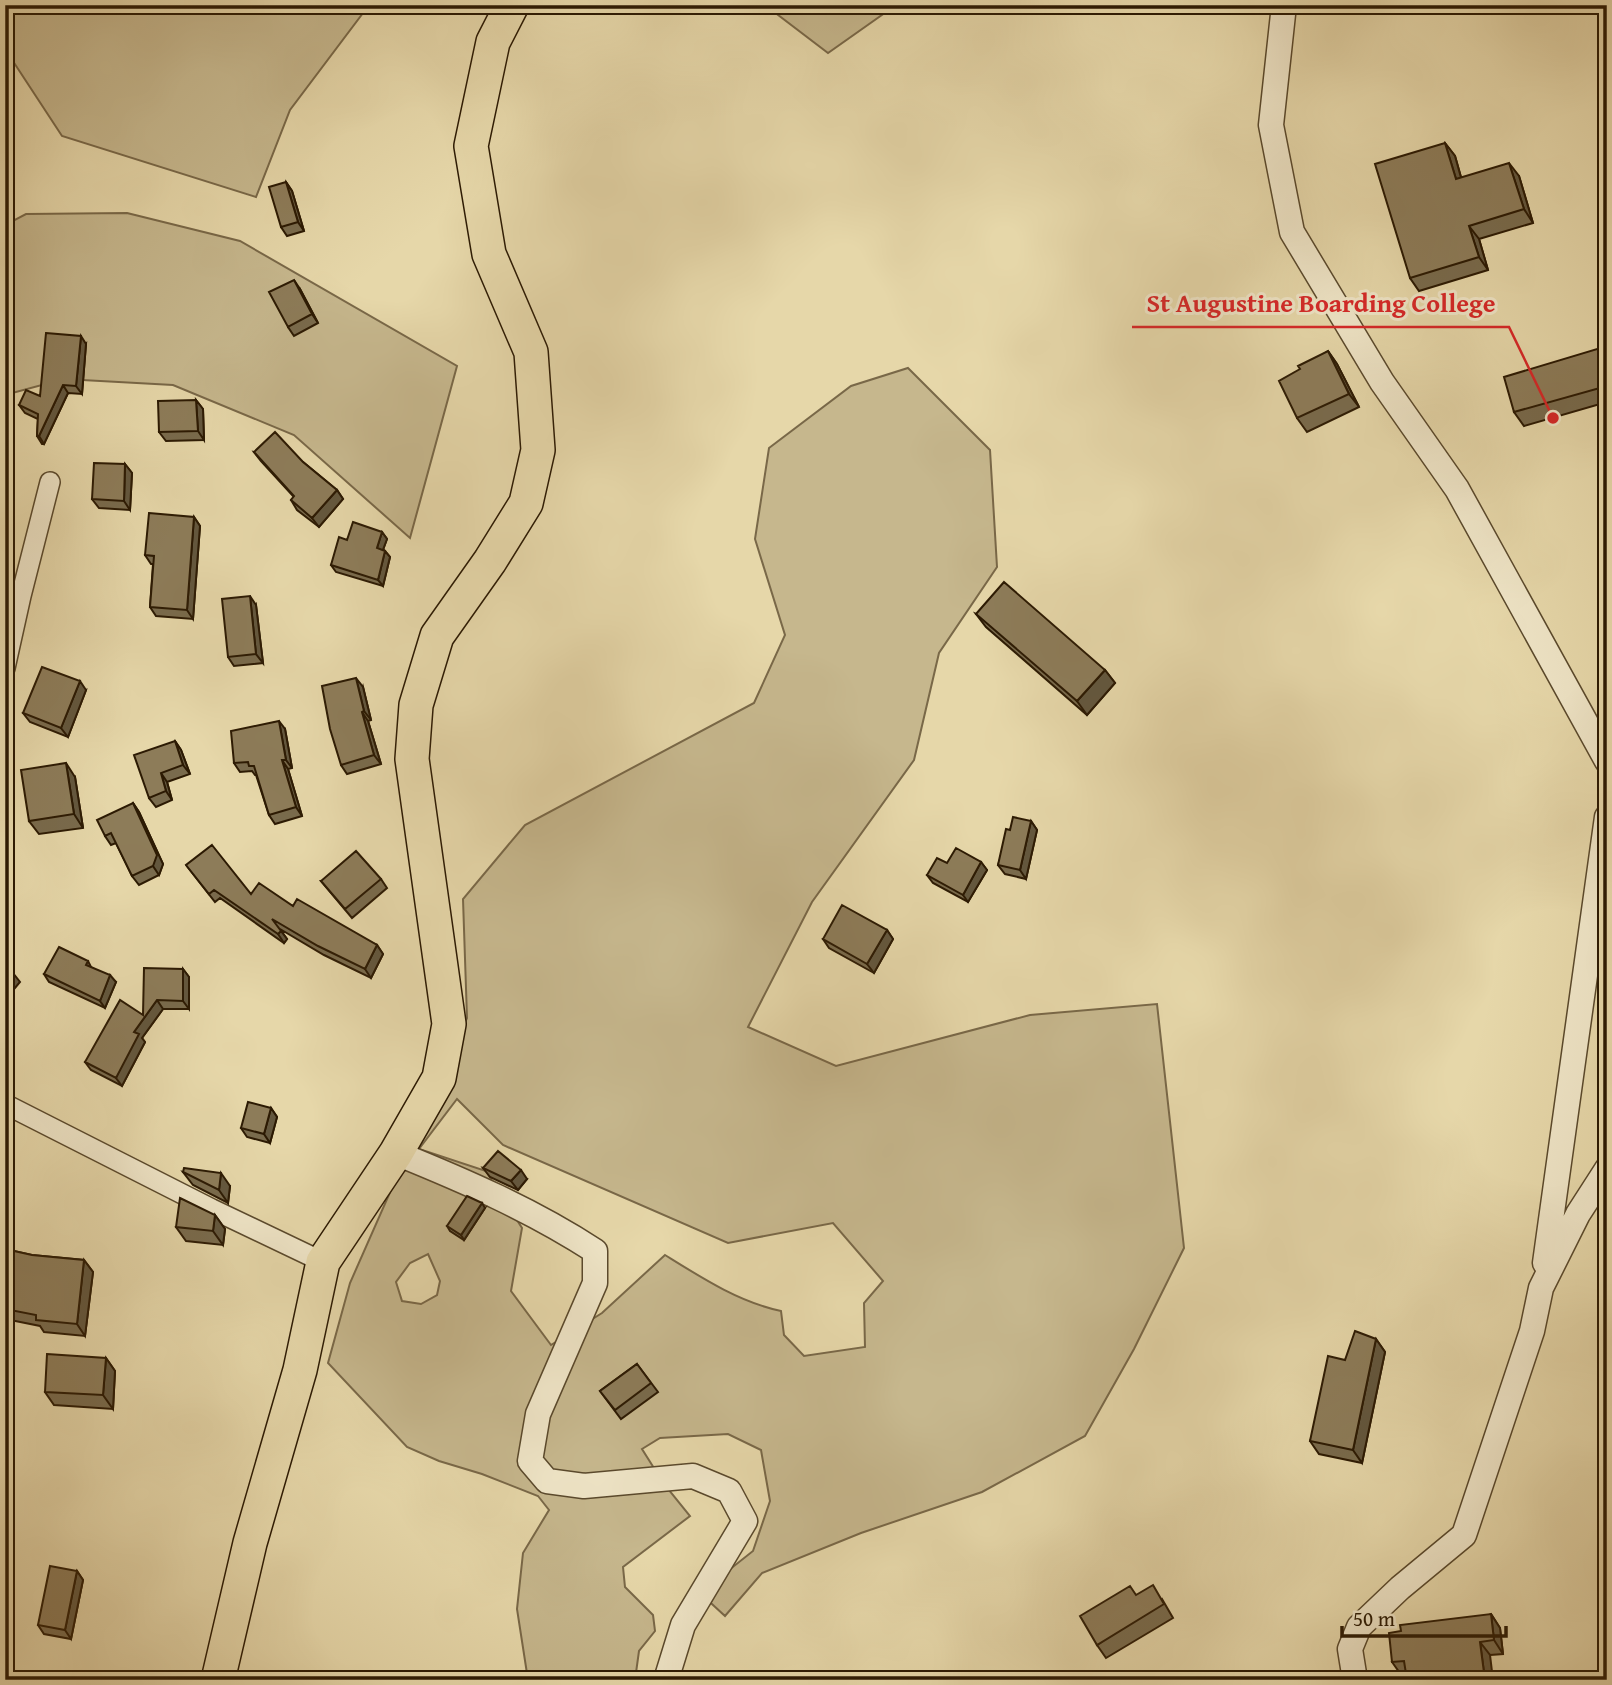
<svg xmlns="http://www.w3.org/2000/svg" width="1612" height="1685" viewBox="0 0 1612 1685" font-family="'Gentium Book Plus',serif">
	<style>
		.green { fill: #c6b78d; stroke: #796848; stroke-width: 2; fill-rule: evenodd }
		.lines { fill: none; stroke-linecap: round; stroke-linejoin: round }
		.minor-casing { stroke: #5a492c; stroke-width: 22 }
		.tertiary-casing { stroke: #5a492c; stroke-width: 27 }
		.trunk-casing { stroke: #2c1a03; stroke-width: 36 }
		.minor { stroke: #efe5c7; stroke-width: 19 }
		.tertiary { stroke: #efe5c7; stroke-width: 24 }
		.trunk { stroke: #e6d7a9; stroke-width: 33 }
		.wall { fill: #796b4d; stroke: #2c1a03; stroke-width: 2 }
		.shaded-wall { fill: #63573e; stroke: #2c1a03; stroke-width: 2 }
		.building { fill: #8d7c59; stroke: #2c1a03; stroke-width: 2 }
		.leader { fill: none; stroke: #d62828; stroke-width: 2.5 }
		.callout-dot { fill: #d62828; stroke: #efe5c7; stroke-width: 2.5 }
		.callout-label { font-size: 26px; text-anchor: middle; font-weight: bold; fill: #d62828; stroke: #efe5c7; stroke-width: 6; stroke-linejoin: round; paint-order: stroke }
	</style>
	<rect width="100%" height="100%" fill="#e6d7a9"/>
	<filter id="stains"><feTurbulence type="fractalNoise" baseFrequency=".00286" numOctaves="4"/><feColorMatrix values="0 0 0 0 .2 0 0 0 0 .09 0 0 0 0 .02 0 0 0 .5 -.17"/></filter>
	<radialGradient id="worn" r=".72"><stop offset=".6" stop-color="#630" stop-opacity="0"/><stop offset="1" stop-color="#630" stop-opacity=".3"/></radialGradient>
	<path class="green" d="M5,5H369L290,110L256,197L62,136L5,49Z
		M765,5H896L828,53Z
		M127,213L240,241L457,366L410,538L294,435L173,385L64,379L5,395V225L26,214Z
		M908,368L990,450L997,567L939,653L914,760L812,902L748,1027L836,1066L1030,1015L1157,1004L1184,1248L1134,1349L1085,1436L982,1492L861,1533L762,1573L725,1616L700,1593L753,1551L770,1501L761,1450L728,1434L660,1438L642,1449L664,1484L690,1516L623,1567L625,1587L653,1615L655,1631L639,1651L635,1680H528L517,1609L523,1553L549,1510L538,1496L482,1474L439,1461L407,1447L328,1363L350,1283L467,1018L463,899L525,825L754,703L785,635L755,539L769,448L851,386ZM457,1099L503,1145L728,1243L833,1223L883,1281L864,1303L865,1347L804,1356L784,1335L781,1311C739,1302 702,1278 665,1255L602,1313L551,1345L511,1291L522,1228L486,1171L419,1149ZM428,1254L440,1281L437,1295L421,1304L402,1301L396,1282L410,1263Z"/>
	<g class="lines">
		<g class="minor-casing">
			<path id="minor" d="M5,668L21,596L50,482
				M5,1104L212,1209L323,1262"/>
		</g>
		<g class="tertiary-casing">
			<path id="tertiary" d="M1284,5L1271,125L1292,232L1382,382L1457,489L1607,761
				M396,1153C465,1181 532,1210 595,1251V1283L538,1414L530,1461L547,1481L584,1486L693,1476L729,1491L745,1521L683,1625L666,1680
				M1545,1263L1607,817
				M1355,1680L1350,1649L1359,1627L1400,1588L1464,1535L1532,1331L1541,1288L1578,1214L1607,1169"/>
		</g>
		<g class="trunk-casing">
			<path id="trunk" d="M218,1680L250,1543L300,1370L323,1262L396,1153L439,1078L449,1024L412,759L416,705L437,636L490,561L526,503L538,450L531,352L489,254L471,146L493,42L512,5"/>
		</g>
		<use href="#minor" class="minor"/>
		<use href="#tertiary" class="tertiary"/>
		<use href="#trunk" class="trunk"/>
	</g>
	<path class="wall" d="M1445,143L1455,156L1461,177L1519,176L1533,223L1479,239L1488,270L1419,291L1410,278Z
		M286,182L292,191L304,231L287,236L281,227Z
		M300,289L318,323L294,336L288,327Z
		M86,344L82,394L68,393L44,444H42L37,436L38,419L25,413L19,405L40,396Z
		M1607,346V402L1524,426L1514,412Z
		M1328,351L1337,364L1359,407L1307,432L1297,418L1300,369Z
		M196,400L203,409L204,440L166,441L159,432Z
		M254,452L303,462L337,490L343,499L319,527L297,510L291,500L294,497L261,461Z
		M125,464L132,473L130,510L99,508L92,499Z
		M194,517L200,526L193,619L156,616L150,607L153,564H151L145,555Z
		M382,532L387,539L383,550L385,551L390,557L383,586L336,572L331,565L347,540Z
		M256,605L263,663L234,666L228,657Z
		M976,614L1105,670L1115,683L1087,715L986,627Z
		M363,687L371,720L368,721L381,764L347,774L341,765Z
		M86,690L68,737L30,722L23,713Z
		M285,729L292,768L288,769L302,816L275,824L269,815L256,775H255L252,771L240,772L234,763Z
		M175,741L181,750L190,774L167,782L172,800L156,807L149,798Z
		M75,777L83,828L39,834L29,821Z
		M133,803L139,812L163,864L159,875L139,885L132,876L116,843L111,845L105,836Z
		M1031,821L1037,830L1026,879L1005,874L998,865L1010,830Z
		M981,862L987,870L968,902L933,883L927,875L947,863Z
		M186,865L251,894L293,906L377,945L383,954L371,978L324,955L280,929L287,939L284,943L220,898L215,902Z
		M381,879L387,888L352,918L321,881Z
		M887,930L893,939L874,973L829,948L823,939Z
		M88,961L91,967L116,982L105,1008L49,982L44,974Z
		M183,969L189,977V1009H163L142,1038L145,1042L122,1086L91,1070L85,1062L143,1015Z
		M271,1108L277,1117L270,1143L247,1137L241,1128Z
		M483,1168L527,1179L518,1190L490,1177Z
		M183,1172L230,1186L228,1203L193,1185Z
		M485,1208L464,1240L450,1231L447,1226Z
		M215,1215L225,1229L223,1245L186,1241L176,1227Z
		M5,1249L32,1255L84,1260L93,1272L85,1336L44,1332L40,1326L5,1319Z
		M1376,1339L1385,1352L1362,1463L1319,1454L1310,1441L1345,1360Z
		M106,1358L115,1371L113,1409L54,1405L45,1392Z
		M637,1364L658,1392L621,1419L600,1391Z
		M77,1571L83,1580L71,1639L44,1634L38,1625Z
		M1162,1599L1173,1618L1106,1658L1097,1645Z
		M1491,1614L1500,1628L1503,1654L1490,1655L1402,1676L1392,1662Z"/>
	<path class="shaded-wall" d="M1445,143L1455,156L1465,192L1456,179Z
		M1509,163L1519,176L1533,223L1524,209Z
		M286,182L292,191L304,231L298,222Z
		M1469,226L1479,239L1488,270L1479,257Z
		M294,280L300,289L318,323L312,314Z
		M81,336L86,344L82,394L76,386Z
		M1328,351L1337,364L1359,407L1349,394Z
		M63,385L68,393L44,444L39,436Z
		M196,400L203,409L204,440L198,431Z
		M125,464L132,473L130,510L124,501Z
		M337,490L343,499L319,527L312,518Z
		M194,517L200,526L193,619L187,610Z
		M382,532L387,539L381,555L377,548Z
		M385,551L390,557L383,586L378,580Z
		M5,592L8,596L5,610Z
		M250,596L256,605L263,663L256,654Z
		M1105,670L1115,683L1087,715L1077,701Z
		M356,678L363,687L371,720L364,711Z
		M80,681L86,690L68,737L61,728Z
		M362,712L368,721L381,764L374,755Z
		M279,721L285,729L292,768L286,760Z
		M175,741L181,750L190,774L183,765Z
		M282,760L288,769L302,816L296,807Z
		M66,763L75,777L83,828L74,814Z
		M161,773L167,782L172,800L166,791Z
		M133,803L139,812L163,864L159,875L153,866Z
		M1031,821L1037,830L1026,879L1020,870Z
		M981,862L987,870L968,902L963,895Z
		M887,930L893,939L874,973L867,964Z
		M281,931L287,939L284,943L278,934Z
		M377,945L383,954L371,978L365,969Z
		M183,969L189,977V1009L183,1001Z
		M13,973L20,982L5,1000V983Z
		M110,975L116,982L105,1008L100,1001Z
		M157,1000L163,1009L142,1038L145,1042L122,1086L116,1078L134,1032Z
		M271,1108L277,1117L270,1143L264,1134Z
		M7,1113L13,1122L6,1136L5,1117Z
		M521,1170L527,1179L518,1190L511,1181Z
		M221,1173L230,1186L228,1203L219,1190Z
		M482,1203L485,1208L464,1240L461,1235Z
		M215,1215L225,1229L223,1245L213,1231Z
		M84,1260L93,1272L85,1336L77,1324Z
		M1376,1339L1385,1352L1362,1463L1353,1450Z
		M106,1358L115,1371L113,1409L103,1395Z
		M77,1571L83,1580L71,1639L65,1630Z
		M1491,1614L1500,1628L1503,1654L1494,1640Z
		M1480,1642L1490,1655L1493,1680H1485Z"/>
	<path class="building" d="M1445,143L1456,179L1509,163L1524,209L1469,226L1479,257L1410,278L1375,164Z
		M286,182L298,222L281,227L269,187Z
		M294,280L312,314L288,327L269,292Z
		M46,333L81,336L76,386L63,385L39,436H37L38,414L19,405L26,390L40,396Z
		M1607,346V386L1514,412L1504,377Z
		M1328,351L1349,394L1297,418L1279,381L1300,369L1298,366Z
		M196,400L198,431L159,432L158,401Z
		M275,432L303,462L337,490L312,518L291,500L294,496L254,452Z
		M1607,439V451L1604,440Z
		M94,463L125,464L124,501L92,499Z
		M149,513L194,517L187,610L150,607L154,556L145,555Z
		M353,522L382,532L377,548L385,551L378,580L331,565L339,537L347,540Z
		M1004,582L1105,670L1077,701L976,614Z
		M250,596L256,654L228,657L222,599Z
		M42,667L80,681L61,728L23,713Z
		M356,678L364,711L362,712L374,755L341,765L330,729L322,686Z
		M279,721L286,760H282L296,807L269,815L254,766H249L248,762L234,763L231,731Z
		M175,741L183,765L161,773L166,791L149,798L134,755Z
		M66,763L74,814L29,821L21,770Z
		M133,803L157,855L153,866L132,876L111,833L105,836L97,820Z
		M1013,817L1031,821L1020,870L998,865L1006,829L1010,830Z
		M212,845L251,894L259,883L293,906L297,899L377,945L365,969L318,946L272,919L281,931L278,934L214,890L209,894L186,865Z
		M956,848L981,862L963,895L927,875L937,858L947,863Z
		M356,851L381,879L345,909L321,881Z
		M842,905L887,930L867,964L823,939Z
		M59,947L88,961L86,965L110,975L100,1001L44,974Z
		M5,966L13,973L5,983Z
		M144,968L183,969V1001L157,1000L134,1032L139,1034L116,1078L85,1062L120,1000L143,1015Z
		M248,1102L271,1108L264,1134L241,1128Z
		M498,1151L521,1170L511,1181L483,1168Z
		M184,1168L221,1173L219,1190L183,1172Z
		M467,1196L482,1203L461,1235L447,1226Z
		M180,1198L215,1215L213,1231L176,1227Z
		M5,1249L32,1255L84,1260L77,1324L36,1320V1315L5,1309Z
		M1355,1331L1376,1339L1353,1450L1310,1441L1328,1356L1345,1360Z
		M47,1354L106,1358L103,1395L45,1392Z
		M637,1364L651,1383L615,1410L600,1391Z
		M50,1566L77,1571L65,1630L38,1625Z
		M1153,1585L1164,1604L1097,1645L1080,1616L1130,1586L1136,1595Z
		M1491,1614L1494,1640L1480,1642L1485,1680H1407L1404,1661L1392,1662L1389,1633L1401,1631L1400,1625Z
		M947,1672L961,1680H943Z"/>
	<path class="leader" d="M1553 418L1509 327H1132"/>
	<circle class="callout-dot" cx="1553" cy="418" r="7"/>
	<g class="callout-label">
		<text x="1321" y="312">St Augustine Boarding College</text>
	</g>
	<rect width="1612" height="1685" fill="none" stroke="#e6d7a9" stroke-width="28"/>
	<rect x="7" y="7" width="1598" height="1671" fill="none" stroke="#2c1a03" stroke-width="3.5"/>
	<rect x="14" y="14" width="1584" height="1657" fill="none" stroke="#2c1a03" stroke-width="2"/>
	<path d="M1342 1626v10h164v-10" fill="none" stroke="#2c1a03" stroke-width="3.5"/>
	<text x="1353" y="1626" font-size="21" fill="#2c1a03" stroke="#efe5c7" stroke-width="5" paint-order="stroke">50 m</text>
	<rect width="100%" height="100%" filter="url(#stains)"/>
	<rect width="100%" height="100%" fill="url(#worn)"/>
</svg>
